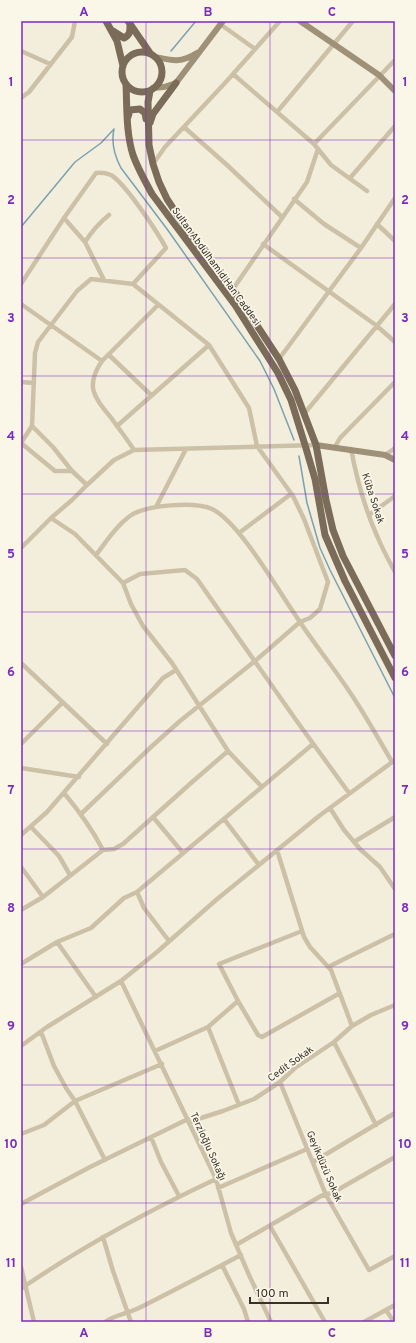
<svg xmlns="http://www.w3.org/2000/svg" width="416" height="1343" viewBox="0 0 416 1343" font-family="Overpass,sans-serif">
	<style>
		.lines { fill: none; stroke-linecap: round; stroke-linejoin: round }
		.stream { stroke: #79a1b1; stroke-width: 1.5 }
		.street { stroke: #ccc1a7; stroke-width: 4.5 }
		.secondary { stroke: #9f9078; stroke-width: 6 }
		.primary { stroke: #7a6c58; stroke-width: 7 }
		.grid { fill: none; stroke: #7b2cbf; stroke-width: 1; stroke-opacity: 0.55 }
		.labels { text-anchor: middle; stroke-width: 3.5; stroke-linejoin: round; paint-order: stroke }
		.street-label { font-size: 10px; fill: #383128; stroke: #faf6e8 }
		.neatline { fill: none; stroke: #7b2cbf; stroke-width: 1.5 }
		.grid-label { font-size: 13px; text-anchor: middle; font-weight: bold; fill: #7b2cbf }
	</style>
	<rect width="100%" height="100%" fill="#f3eedc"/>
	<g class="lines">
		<path class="stream" d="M171,51L196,21
			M114,129C111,143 114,155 121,168L167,229L260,361L274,389L294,440
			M21,227L75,162L101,143L114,129
			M299,456L307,503L320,548L330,570L395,698"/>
		<path class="street" d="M220,24L255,49
			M21,51L50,64
			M233,74L314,144L331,165L367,191
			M21,98L29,92L72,37L75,21
			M277,112L353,21
			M184,127L227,165L282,217
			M314,144L395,60
			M153,164L165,147L225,83L280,21
			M350,178L395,126
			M294,199L324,224L361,248
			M64,218L85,242L104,280
			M377,224L395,241
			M85,242C92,231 99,223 109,215
			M263,244L377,326L395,342
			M21,284L64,218L96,173C102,172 106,173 111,175C125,183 158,233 166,248L133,284
			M233,289L307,182L318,149
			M21,304L102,361
			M109,355L151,395
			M279,359L361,248L395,198
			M21,382L34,383
			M304,414L395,304
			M32,426L53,447L72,471L87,485
			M117,426L209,345
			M21,443L32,426L35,353L38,342L77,291L91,279L133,284L209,345L249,408L257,446L293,496L304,519L328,582L320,609L310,618L300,622L255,661L180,721L151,747L81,814
			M21,443L55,471H72
			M335,447L340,438L395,382
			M351,449C357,480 365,510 378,538C383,550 389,561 395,572
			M134,450C127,439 119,429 112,419C95,398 84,387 102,361L158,305
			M385,455L395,448
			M156,507L186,449
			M369,515L395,496
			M51,518L75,534L123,583L131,604L143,626L172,663L228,751L262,787
			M239,533L291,494
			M21,548L51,518L72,500L87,485L114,460L134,450L316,445
			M96,555C106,542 116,526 130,516C145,505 195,501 212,509C239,522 276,587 294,613C313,643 336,670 355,700C368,720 380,741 392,762
			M123,583L140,574L185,570L197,579L296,720L349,793
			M21,663L107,744
			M21,744L62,703
			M21,768L79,777
			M64,793C79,811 92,829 103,850
			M330,808L344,830L360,849L380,867L395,889
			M153,817L183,853
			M224,819L259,865
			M31,827L59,856L70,875
			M21,835L47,812L163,678L176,670
			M354,842L395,817
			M277,850L304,937L310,947L331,970L352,1026
			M21,867L43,897
			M137,892L144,908L169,941
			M21,910L43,897L103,850L114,849L123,844L191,783L228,751
			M302,931L219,964L238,1001L258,1035L262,1037L340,993
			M57,942L96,997
			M21,964L57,942L91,928L124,898L137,892L313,744
			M328,967L395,934
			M121,981L216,1179L231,1233L249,1275L271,1322
			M208,1027L239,1105
			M41,1032L54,1066L66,1088L75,1101L105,1160
			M334,1042L376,1125
			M21,1046L47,1027L121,981L157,952L216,900L319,816L395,760
			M155,1051L208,1027L238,1001
			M280,1082L326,1195L369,1270L395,1256
			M190,1123L201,1118L223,1111L254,1099L280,1082L295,1068L334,1042L352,1026L371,1015L395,1005
			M21,1134L44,1125L75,1101L162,1064
			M151,1137L161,1162L179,1196
			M313,1162L395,1113
			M218,1188L307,1149
			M21,1204L90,1167L188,1119
			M270,1226L325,1322
			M103,1237L113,1271L131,1322
			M236,1245L321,1196L334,1192L395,1157
			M222,1265L244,1309L248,1322
			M21,1267L34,1322
			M21,1288L25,1286C85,1245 150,1210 216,1179
			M386,1310L394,1322
			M105,1322C114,1315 129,1313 139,1308C173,1291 207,1273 241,1255
			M364,1322L395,1305"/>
		<path class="secondary" d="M300,21L379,75L395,91
			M155,57C173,61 181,63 197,53
			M153,88L164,87L176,83L223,21
			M316,445L385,455L395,460"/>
		<path class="primary" d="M106,21L117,41L123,66
			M128,21L150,53
			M113,31L124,38C130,35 130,32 130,25
			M122 72a20 20 0 1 1 40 0a20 20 0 1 1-40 0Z
			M126,84C127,107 126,133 133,155C138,169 145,181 152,194L235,305L278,373L291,400L305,445L315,479L325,535L345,581L395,678
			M150,91L148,102L149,145L153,164L159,182L167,199L186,228L233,289L279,359L295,390L316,445L326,500L333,530L343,556L395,656
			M128,117L130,110L140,109L145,113L146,119
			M150,123L153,114L176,83"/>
	</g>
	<path class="grid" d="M146,21V1322M270,21V1322M21,140H395M21,258H395M21,376H395M21,494H395M21,612H395M21,731H395M21,849H395M21,967H395M21,1085H395M21,1203H395"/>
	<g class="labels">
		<g class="street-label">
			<text transform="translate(217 266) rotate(54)" y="4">Sultan Abdülhamid Han Caddesi</text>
			<text transform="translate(374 498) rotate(72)" y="4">Küba Sokak</text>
			<text transform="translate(290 1063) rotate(-36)" y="4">Cedit Sokak</text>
			<text transform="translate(209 1146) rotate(66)" y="4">Terzioğlu Sokağı</text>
			<text transform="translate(325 1166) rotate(67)" y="4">Geyikdüzü Sokak</text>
		</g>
	</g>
	<rect width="416" height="1343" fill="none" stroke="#faf6e8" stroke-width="44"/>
	<path d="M250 1297v6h78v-6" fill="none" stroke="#383128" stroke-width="2"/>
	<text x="256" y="1297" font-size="12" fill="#383128" stroke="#faf6e8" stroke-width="3" paint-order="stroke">100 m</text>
	<rect x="22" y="22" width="372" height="1299" class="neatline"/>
	<g class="grid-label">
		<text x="84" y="16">A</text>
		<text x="208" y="16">B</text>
		<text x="332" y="16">C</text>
		<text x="11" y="86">1</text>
		<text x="405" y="86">1</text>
		<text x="11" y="204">2</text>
		<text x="405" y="204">2</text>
		<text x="11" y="322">3</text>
		<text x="405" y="322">3</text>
		<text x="11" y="440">4</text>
		<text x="405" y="440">4</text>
		<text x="11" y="558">5</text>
		<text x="405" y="558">5</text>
		<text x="11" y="676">6</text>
		<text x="405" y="676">6</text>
		<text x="11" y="794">7</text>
		<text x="405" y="794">7</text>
		<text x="11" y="912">8</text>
		<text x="405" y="912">8</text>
		<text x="11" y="1030">9</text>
		<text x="405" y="1030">9</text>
		<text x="11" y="1148">10</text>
		<text x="405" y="1148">10</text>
		<text x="11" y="1267">11</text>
		<text x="405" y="1267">11</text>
		<text x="84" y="1337">A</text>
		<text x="208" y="1337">B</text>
		<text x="332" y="1337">C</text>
	</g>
</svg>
